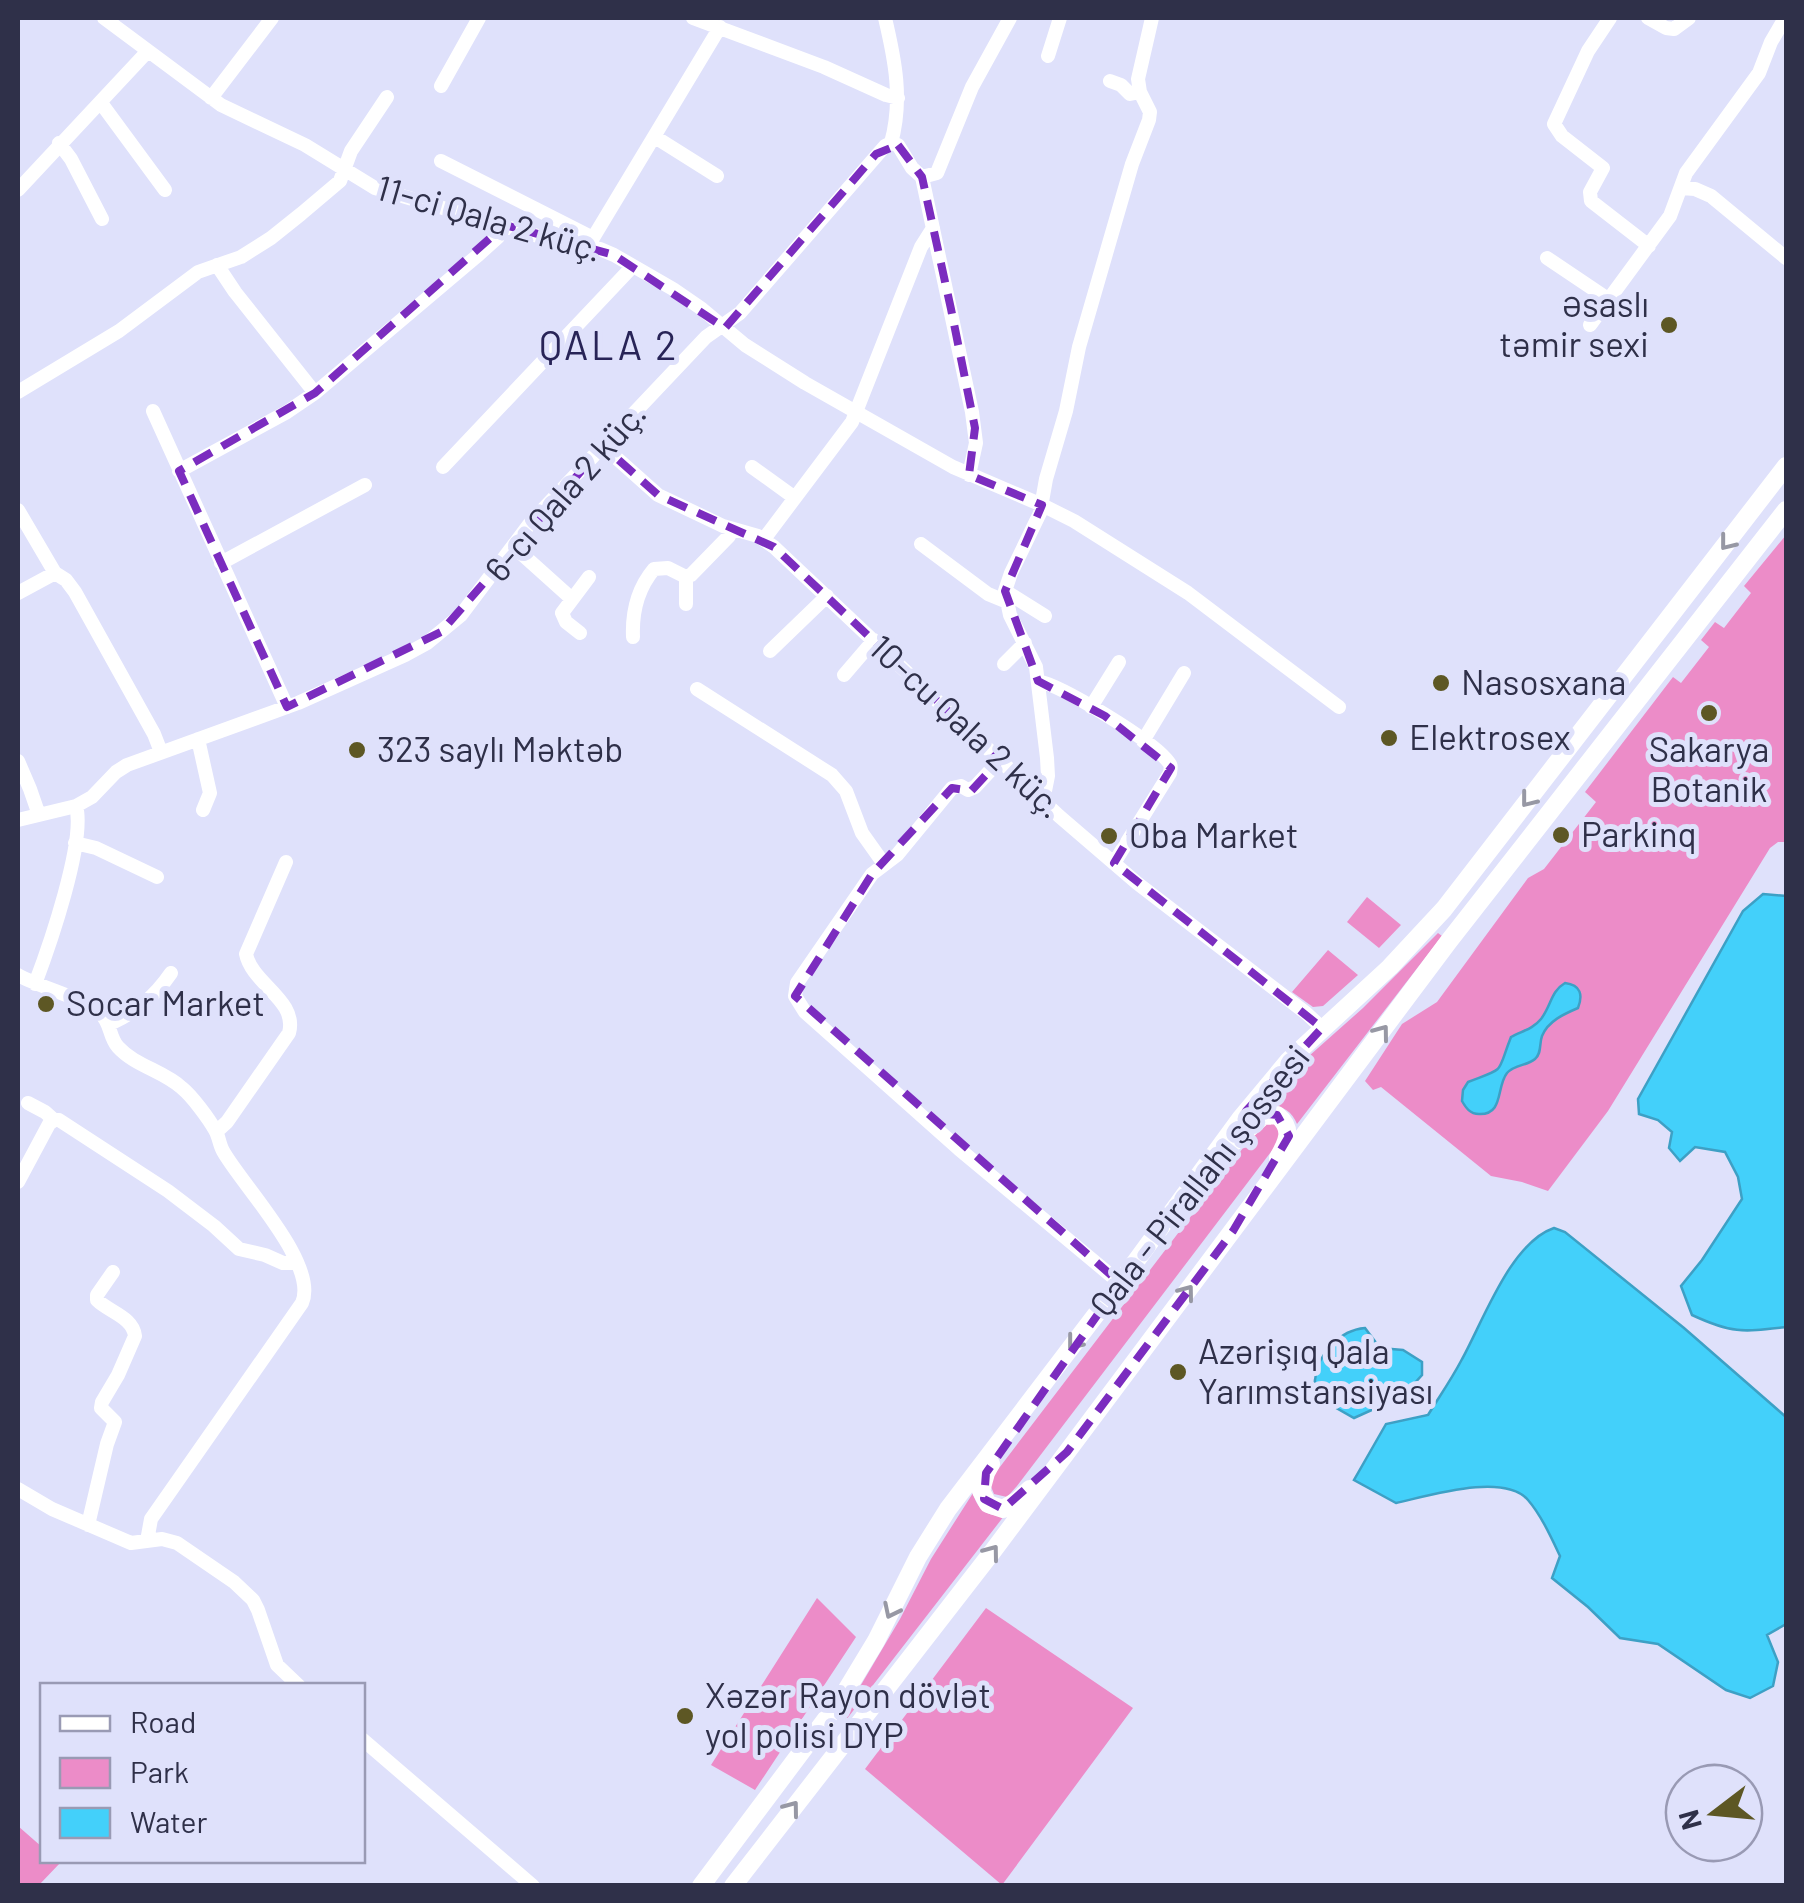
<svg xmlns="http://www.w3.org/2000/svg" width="1804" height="1903" viewBox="0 0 1804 1903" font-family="Barlow,sans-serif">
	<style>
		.green { fill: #ec8cc8 }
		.water { fill: #43d0fa; stroke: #3da0c5; stroke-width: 2.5 }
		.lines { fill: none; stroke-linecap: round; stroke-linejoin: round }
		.minor { stroke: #fff; stroke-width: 14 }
		.major { stroke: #fff; stroke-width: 18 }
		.oneway { stroke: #9798a4 }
		.marked { fill: none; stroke: #7b2cbf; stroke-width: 8; stroke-dasharray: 20 12; stroke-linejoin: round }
		.poi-dot { fill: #5d5724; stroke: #dfe1fb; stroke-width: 4 }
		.labels { text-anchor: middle; stroke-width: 10; stroke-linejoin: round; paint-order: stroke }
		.street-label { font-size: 35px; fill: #2f3049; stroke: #dfe1fb }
		.poi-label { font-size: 35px; fill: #2f3049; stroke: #dfe1fb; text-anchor: start }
		.quarter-label { font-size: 40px; letter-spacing: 2.5px; fill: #282457; stroke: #dfe1fb }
	</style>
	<rect width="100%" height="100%" fill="#dfe1fb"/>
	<path class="green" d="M1786,535V842H1778L1770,848L1608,1111L1548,1191L1522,1182L1491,1176L1381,1087L1373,1090L1365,1081L1402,1024L1437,1002L1528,878L1544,869L1596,802L1585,792L1673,677L1681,683L1709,647L1701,640L1715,622L1724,628L1751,593L1744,586Z
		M1367,897L1401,925L1379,948L1347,922Z
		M1438,933L1442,936L1297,1124C1292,1111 1282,1106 1268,1104L1309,1056L1363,1008Z
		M1328,950L1358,975L1323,1006L1313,1007L1292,992Z
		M1271,1121L1281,1130L1277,1144L1017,1486L1007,1497L994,1494L990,1484L993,1476L1259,1127Z
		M973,1493C977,1509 986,1516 1004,1516L846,1720L842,1717L900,1619L931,1559Z
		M817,1598L856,1637L755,1790L711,1765Z
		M986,1608L1133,1708L1002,1885L865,1769Z
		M18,1826L42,1847V1860L61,1862L39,1885H18Z"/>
	<path class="water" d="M1763,894L1786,896V1327C1743,1332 1733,1334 1692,1315L1681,1286L1702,1260L1742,1199L1738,1177L1725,1152L1695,1147L1680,1161L1669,1148L1672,1132L1658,1120L1639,1114L1638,1099L1743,911Z
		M1565,983C1581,985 1583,995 1578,1008C1564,1014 1548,1021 1542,1036C1539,1044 1542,1053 1535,1059C1527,1066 1515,1064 1507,1073C1496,1087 1504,1115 1479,1114C1470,1114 1466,1108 1462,1101L1463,1090L1468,1082C1507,1067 1496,1075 1511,1037C1522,1031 1533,1029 1541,1019C1551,1006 1551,991 1565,983Z
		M1554,1228L1565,1232L1684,1328L1786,1417V1624L1767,1635L1778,1662L1773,1686L1750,1698L1726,1690L1658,1644L1620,1638L1588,1607L1552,1578L1560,1556C1551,1537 1541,1515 1528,1500C1504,1472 1428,1496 1396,1503L1354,1480L1386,1424L1428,1415C1439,1397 1451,1380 1461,1361C1483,1322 1510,1243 1554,1228Z
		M1365,1328L1380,1348L1403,1350L1422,1362V1375L1403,1396L1354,1418L1317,1397C1316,1391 1314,1385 1315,1380C1317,1354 1340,1330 1365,1328Z"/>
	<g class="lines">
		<path class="minor" d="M104,18L221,105L305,145L375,188L565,244L600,249L614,255L673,289L702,309L745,345L805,383L953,467L1042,505L1074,521L1188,593L1339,707
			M693,18L824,67L886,95L898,98
			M885,18C895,60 903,100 891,143
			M1610,18L1588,51L1554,124L1562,136L1603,168L1590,192L1591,201L1649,246
			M1648,18L1666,28L1674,29L1689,18
			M1048,56L1060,18
			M1110,81L1121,85L1130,94L1140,92
			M441,86L479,18
			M211,98L272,18
			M101,103L165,190
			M655,137L717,176
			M59,143L71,159L102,219
			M441,161L593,238L590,246
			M922,177L972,412L976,443L969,475
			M1681,188L1695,189L1711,196L1786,258
			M18,190L147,52
			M593,238L720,27
			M1547,258L1608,299
			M217,265L235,292L315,393
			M1590,325L1670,216L1686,173L1759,73L1771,42L1785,18
			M18,392L119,331L198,272L241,257L271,238L301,214L340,181L351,151L387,97
			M153,411L287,707
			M603,446L658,495L723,526L758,536L774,547L1059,816L1137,883L1306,1013L1322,1028
			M443,467L633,266
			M752,467L795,498
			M179,471L287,412L315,393L477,256L498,237L505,225
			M18,510L55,573L66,580L75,592L154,734L161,752
			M764,539L852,422L921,247L933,228
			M921,544L988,594L1005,601
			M513,546L572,599
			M221,563L365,485
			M686,577V604
			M1005,591L1045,616
			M18,593L55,573
			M580,633L566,622L562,613L589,577
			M633,637C632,613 638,588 654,569L668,568L686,577L691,575L729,536L731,529
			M770,651L827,596
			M1004,664L1025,643
			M844,675L874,640
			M1038,681C1063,686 1149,739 1166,759C1172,766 1171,765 1170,773L1114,863
			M697,689L832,775L846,791L862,833L884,864
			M1091,707L1119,662
			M198,739L210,793L203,810
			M1143,741L1184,673
			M1000,760L975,787L968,790L961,786L952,788L897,855L872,874L797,983L795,996L805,1012L959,1149L1120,1283
			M18,761L30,789L39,815
			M1043,801L1048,776L1047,758L1036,667L1010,615L1005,591L1011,573L1040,513L1046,479L1066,411L1079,347L1132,164L1149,120L1150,112L1140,92L1138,79L1152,18
			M18,820L76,806L92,797L116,772L127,765L298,703L405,655L427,643L461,615L531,522L706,337L740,313L885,146L891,143L898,145L912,168L922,177L937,173L972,87L1010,18
			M75,843L96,848L157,877
			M18,975C43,989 80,996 101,1014C111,1023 109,1037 118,1047C135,1066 164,1071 182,1088C192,1096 209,1119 215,1130C219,1136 219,1144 223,1151C241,1184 319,1264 302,1303L151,1519L147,1541
			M35,984C49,947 86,841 76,806
			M109,1024C134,1014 156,995 171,973
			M28,1103L45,1112L54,1120
			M216,1132L227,1122L289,1033C298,1000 252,984 246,954L286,862
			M18,1182L49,1124L54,1120H59L168,1191L214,1226L239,1249L265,1255L283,1263H296
			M18,1489L52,1509L131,1543L162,1539L177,1543L234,1582L253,1600L258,1610L277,1665L299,1686
			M88,1525L107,1444L115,1422L101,1408L102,1402L118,1375L135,1336C133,1317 109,1312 97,1300V1295L113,1272
			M362,1739L533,1886"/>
		<path class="major" d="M1234,1142L1263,1116L1277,1115C1294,1129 1287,1142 1278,1158
			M991,1464L986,1473L981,1491L988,1504L1003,1509L1018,1500L1030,1489
			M701,1886L841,1699L876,1641L918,1557L948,1509L1120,1283L1240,1119L1289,1060L1390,967L1444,909L1786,466
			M733,1886L993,1551L1449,941L1786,510"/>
	</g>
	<defs><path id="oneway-chevron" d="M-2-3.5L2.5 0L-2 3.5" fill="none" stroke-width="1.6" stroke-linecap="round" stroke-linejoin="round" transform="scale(2.5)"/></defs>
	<g class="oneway">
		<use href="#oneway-chevron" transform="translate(1727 543) rotate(128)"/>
		<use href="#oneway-chevron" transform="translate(1528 800) rotate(128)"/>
		<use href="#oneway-chevron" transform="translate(1382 1032) rotate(-53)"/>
		<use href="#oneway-chevron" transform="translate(1187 1292) rotate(-53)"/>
		<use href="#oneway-chevron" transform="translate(1074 1343) rotate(128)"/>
		<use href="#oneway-chevron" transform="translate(992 1552) rotate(-53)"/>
		<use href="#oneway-chevron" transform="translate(891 1611) rotate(116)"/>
		<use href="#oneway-chevron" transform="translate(792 1808) rotate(-53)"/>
	</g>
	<path class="marked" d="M898,145L922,177L951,309L975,428L969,475L1042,505L1005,591L1038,681L1105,716L1171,768L1114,863L1322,1028L1246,1111L1277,1115L1289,1136L1233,1231L1067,1452L1003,1509L984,1499L986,1473L1120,1283L795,996L872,874L952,788L971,791L1000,760L774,547L658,495L603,446L441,632L287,707L179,471L315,393L505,225L614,255L725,328L876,154Z"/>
	<g class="poi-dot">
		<circle cx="1669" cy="325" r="10"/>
		<circle cx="1441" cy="683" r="10"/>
		<circle cx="1709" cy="713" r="10"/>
		<circle cx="1389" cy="738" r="10"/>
		<circle cx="357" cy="750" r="10"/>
		<circle cx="1561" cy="835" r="10"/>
		<circle cx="1109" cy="836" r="10"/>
		<circle cx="46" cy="1004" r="10"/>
		<circle cx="1178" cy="1372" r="10"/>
		<circle cx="685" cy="1716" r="10"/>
	</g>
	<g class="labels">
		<g class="street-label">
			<text transform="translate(489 219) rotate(16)" y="12">11-ci Qala 2 küç.</text>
			<text transform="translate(566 492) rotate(-49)" y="12">6-cı Qala 2 küç.</text>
			<text transform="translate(966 727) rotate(43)" y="12">10-cu Qala 2 küç.</text>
			<text transform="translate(1200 1181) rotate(-52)" y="12">Qala - Pirallahı şossesi</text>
		</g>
		<g class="poi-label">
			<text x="1649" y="317" text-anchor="end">Əsaslı<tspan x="1649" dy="40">təmir sexi</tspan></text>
			<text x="1461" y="695">Nasosxana</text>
			<text x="1409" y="750">Elektrosex</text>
			<text x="377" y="762">323 saylı Məktəb</text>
			<text x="1709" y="762" text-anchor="middle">Sakarya<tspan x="1709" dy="40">Botanik</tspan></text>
			<text x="1581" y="847">Parkinq</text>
			<text x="1129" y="848">Oba Market</text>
			<text x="66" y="1016">Socar Market</text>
			<text x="1198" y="1364">Azərişıq Qala<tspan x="1198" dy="40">Yarımstansiyası</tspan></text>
			<text x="705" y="1708">Xəzər Rayon dövlət<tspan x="705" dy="40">yol polisi DYP</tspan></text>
		</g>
		<g class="quarter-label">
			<text x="609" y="360">QALA 2</text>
		</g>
	</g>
	<rect width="1804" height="1903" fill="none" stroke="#2f3049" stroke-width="40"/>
	<rect x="40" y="1683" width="325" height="180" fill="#dfe1fb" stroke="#999ab4" stroke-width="2.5"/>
	<rect x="60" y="1716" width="50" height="15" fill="#ffffff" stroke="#999ab4" stroke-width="2.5"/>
	<text x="130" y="1733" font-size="30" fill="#2f3049">Road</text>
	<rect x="60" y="1758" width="50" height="30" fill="#ec8cc8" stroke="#999ab4" stroke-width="2.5"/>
	<text x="130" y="1783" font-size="30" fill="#2f3049">Park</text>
	<rect x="60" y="1808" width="50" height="30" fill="#43d0fa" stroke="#999ab4" stroke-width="2.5"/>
	<text x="130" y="1833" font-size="30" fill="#2f3049">Water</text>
	<g transform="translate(1714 1813) rotate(254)"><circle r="48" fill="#dfe1fb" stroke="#999ab4" stroke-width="2.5"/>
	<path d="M0-8L18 38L0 25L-18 38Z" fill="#5d5724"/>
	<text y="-15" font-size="28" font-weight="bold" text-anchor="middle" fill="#2f3049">N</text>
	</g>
</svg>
